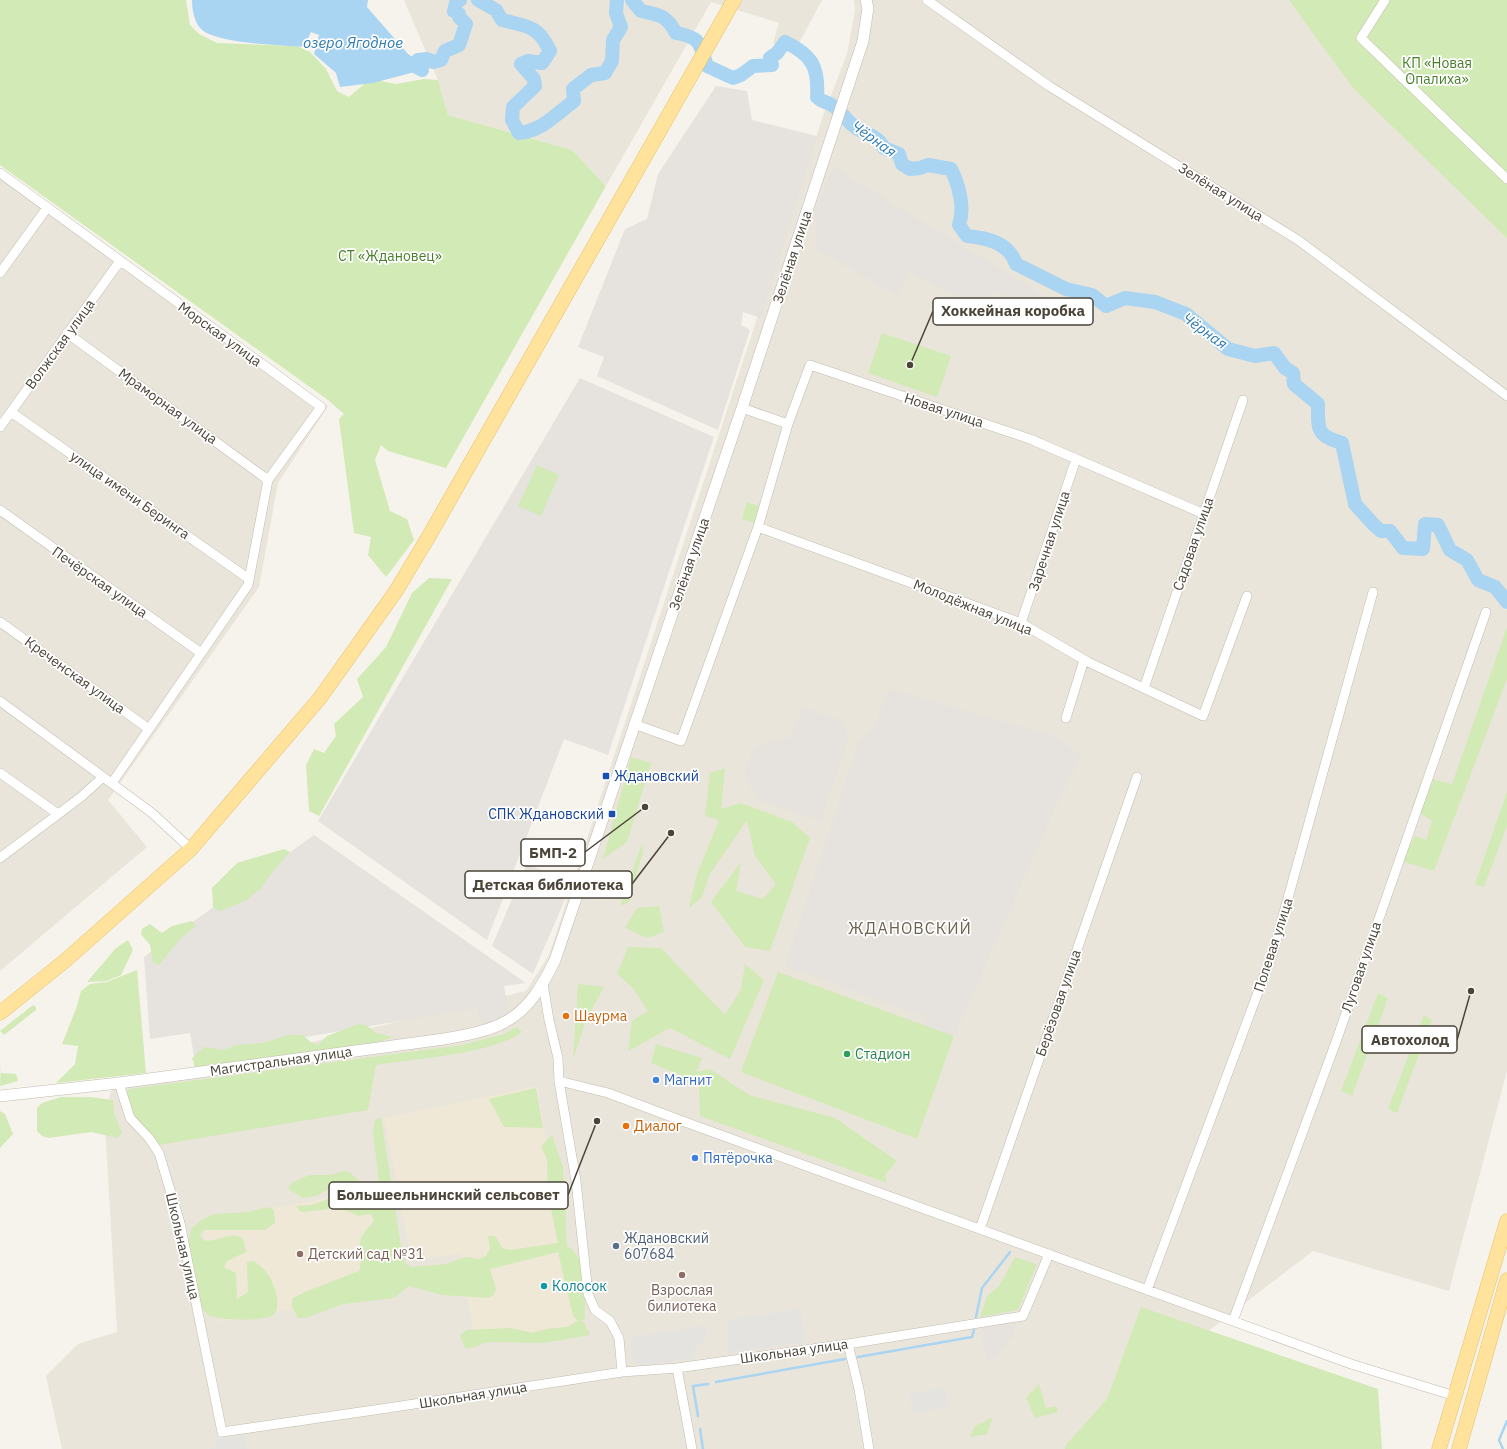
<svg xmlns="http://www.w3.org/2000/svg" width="1507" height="1449" viewBox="0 0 1507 1449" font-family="'IBM Plex Sans',sans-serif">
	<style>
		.residential { fill: #eae5da }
		.industrial { fill: #e6e2dd }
		.education { fill: #efe8d6 }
		.green { fill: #d2eab5 }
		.parking { fill: #e5e3e0 }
		.water { fill: #a9d4f2 }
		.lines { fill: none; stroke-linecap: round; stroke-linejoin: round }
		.stream { stroke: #a9d4f2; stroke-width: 2.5 }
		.river { stroke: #a9d4f2; stroke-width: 14 }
		.minor-casing { stroke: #c2bbae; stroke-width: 10 }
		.tertiary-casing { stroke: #c2bbae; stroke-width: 12 }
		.primary-casing { stroke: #e6c16a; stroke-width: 15 }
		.minor { stroke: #fff; stroke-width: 9 }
		.tertiary { stroke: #fff; stroke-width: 11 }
		.primary { stroke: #ffe39c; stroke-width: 14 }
		.transit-dot { fill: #1a4fb4; stroke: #fff; stroke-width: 1.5 }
		.food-dot { fill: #e8710a; stroke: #fff; stroke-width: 1.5 }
		.leisure-dot { fill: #2e9e5b; stroke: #fff; stroke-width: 1.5 }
		.shop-dot { fill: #3f7fe0; stroke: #fff; stroke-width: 1.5 }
		.service-dot { fill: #5c6f8a; stroke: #fff; stroke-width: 1.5 }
		.education-dot { fill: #8d6e63; stroke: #fff; stroke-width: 1.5 }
		.culture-dot { fill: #0f9aa8; stroke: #fff; stroke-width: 1.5 }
		.labels { text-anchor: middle; stroke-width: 3.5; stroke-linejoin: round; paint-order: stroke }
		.park-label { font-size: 14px; fill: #4a7f2a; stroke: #fff }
		.street-label { font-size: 14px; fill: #4b4439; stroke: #fff }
		.transit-label { font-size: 14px; fill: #164399; stroke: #fff; text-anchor: start }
		.food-label { font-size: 14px; fill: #c56008; stroke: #fff; text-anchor: start }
		.leisure-label { font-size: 14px; fill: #27864d; stroke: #fff; text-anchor: start }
		.shop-label { font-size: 14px; fill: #366cbe; stroke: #fff; text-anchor: start }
		.service-label { font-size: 14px; fill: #4e5e75; stroke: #fff; text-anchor: start }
		.education-label { font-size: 14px; fill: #785e54; stroke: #fff; text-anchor: start }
		.culture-label { font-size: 14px; fill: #0d838f; stroke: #fff; text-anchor: start }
		.water-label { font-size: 15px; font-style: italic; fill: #2e7ab2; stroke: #fff }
		.quarter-label { font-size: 16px; letter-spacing: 1px; fill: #6e6250; stroke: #fff }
		.leader { fill: none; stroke: #4b4439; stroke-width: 1.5 }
		.callout-dot { fill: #4b4439; stroke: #fff; stroke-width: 1.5 }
		.callout { fill: #fff; stroke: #4b4439; stroke-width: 1.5 }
		.callout-label { font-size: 15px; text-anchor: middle; font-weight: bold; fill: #4b4439 }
	</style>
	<rect width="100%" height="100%" fill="#f6f3ec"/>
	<path class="residential" d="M404,0H822L795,51L773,43L779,23L711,2L606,186L572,150L448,115L438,80Z
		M854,0H1507V1071L1449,1291L1313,1251L1131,1390L1112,1449H62L46,1376L78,1344L117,1332L105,1124L111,1090L526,991L549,955L823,116L847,54L855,10Z
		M0,171L328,406L278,483L259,587L108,800L147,847L0,971Z"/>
	<path class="industrial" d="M716,86L747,91L752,120L817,136L761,318L743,312L741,325L750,330L718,430L597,376L604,357L578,347L625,229L647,219L658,174Z
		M833,167L1057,303L1045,322L995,291L983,310L910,272L897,295L817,250L815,210Z
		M580,378L714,437L608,755L564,739L487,940L318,821Z
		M889,689L1057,737L1082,756L1061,795L954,1036L923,1025L926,1017L785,966L858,744L874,726Z
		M803,708L844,721L848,740L821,821L756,799L745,775L754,746L790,738Z
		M314,835L526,983L504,986L509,1016L483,1025L476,1008L194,1056L190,1033L150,1039L144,957Z
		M527,864L572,883L533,974L492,946Z
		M1017,1321L1012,1337L997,1356L988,1361L982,1343L984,1326Z"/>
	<path class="education" d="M537,1086L563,1239L580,1325L475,1340L460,1254L411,1260L384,1118Z
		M381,1189L398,1289L220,1322L201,1220Z"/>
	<path class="green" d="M0,0H186L190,25L199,34L217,43L297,46L310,52L326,69L337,91L349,97L370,79L396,84L424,79L438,80L448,115L572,150L606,186L446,468L388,451L381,445L375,460L390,511L407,519L414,540L386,577L368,555L371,537L354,533L339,419L344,414L328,400L0,165Z
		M1289,0H1507V238L1353,88Z
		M882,333L951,356L937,397L868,373Z
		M537,465L559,475L541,516L518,506Z
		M747,502L759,506L754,523L742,519Z
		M429,578L452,579L319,816L309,811L306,765L314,749L324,753L336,736L334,724L363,697L357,679L386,647L412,593Z
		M1507,627V679L1434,871L1401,861L1415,836L1426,840L1432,821L1412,807L1423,777L1452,784Z
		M631,757L651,763L627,842L603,859Z
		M725,768L721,809L741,803L792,822L810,838L770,951L745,947L711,902L741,862L736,891L763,899L776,884L755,856L747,820L710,874L702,897L689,908L697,874L719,820L705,816L710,773Z
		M1507,792V826L1484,887L1475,884Z
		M642,843L643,851L629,902L620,906Z
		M284,849L290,852L268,878L261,888L245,901L220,911L213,907L212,888L237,863Z
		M659,906L664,932L647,938L625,928L637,908Z
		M192,921L196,926L180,939L159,965L153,962L150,945L141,934L142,929L150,924L162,933L172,926Z
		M128,940L133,950L121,975L107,981L87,982L116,948Z
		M628,947L661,948L725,1015L741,989L745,964L764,980L730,1059L670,1028L628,1051L632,1021L648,1011L633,988L617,974Z
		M137,970L146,1073L56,1083L75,1064L78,1046L62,1044L77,1006L81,991L90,984L107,982Z
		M778,972L954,1036L917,1139L741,1072Z
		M578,984L604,987L586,1020L573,1060Z
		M1378,993L1388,998L1352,1096L1341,1091Z
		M33,1005L36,1007V1010L4,1035L0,1031Z
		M1424,1015L1432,1020L1397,1113L1388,1109Z
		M359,1024L366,1025L376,1033L392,1037L369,1046L195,1068L192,1058L204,1047L224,1050L236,1045L263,1043L288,1035H302L312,1043L318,1045L327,1036Z
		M517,1027L522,1032C493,1054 414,1059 376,1065L368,1110L159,1145L133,1118L125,1094L129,1089L462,1045L504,1034Z
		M656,1044L702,1058L696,1072L710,1069L749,1095L835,1118L897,1161L885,1175L887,1183L700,1116L699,1083L651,1063Z
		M1,1063V1073L16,1074L18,1081L0,1086Z
		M536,1088L543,1128L504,1127L489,1099Z
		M61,1097H90L113,1100L114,1113L122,1133L118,1138L91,1132L49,1138L42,1136L37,1131V1108L42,1103Z
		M0,1111L5,1114L13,1134L0,1148Z
		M381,1117L401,1246L406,1264L412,1267L446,1264L466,1257L479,1259L486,1256L490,1249L488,1236H495L502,1248L509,1250L558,1243L548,1194L547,1159L541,1146L552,1135L563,1167L567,1246C589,1257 584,1298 585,1319L579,1321L584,1322L590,1335L544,1343L490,1342C480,1343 474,1350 465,1348L460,1335L467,1330L511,1328L532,1333L545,1329L567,1327L578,1321L573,1316L558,1252L490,1269L496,1289L494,1295L488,1298L442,1295L409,1286L394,1298L344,1304L305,1318H298L291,1305L293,1298L305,1292L359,1271C363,1260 357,1247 362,1236C365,1230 371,1225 374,1220L371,1214L358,1216L340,1208L301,1212L296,1206C314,1206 329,1202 340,1188L334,1186L316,1196L303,1198L288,1189L291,1183L310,1175H330L344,1171L350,1173L371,1191L379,1183L373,1134L375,1120Z
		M268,1207L274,1210L275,1223L265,1230H204L200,1235L203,1240C218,1245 244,1220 246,1252L227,1261L224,1267L236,1273L237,1299L248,1292L247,1262L254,1261C259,1265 266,1270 269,1276C274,1285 282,1305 274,1314C266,1322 224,1320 213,1317C207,1315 205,1312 201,1307L187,1250L191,1229L201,1220L214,1214L248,1212Z
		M1015,1257L1037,1264L1018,1310L980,1317L987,1296L999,1286Z
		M1141,1307L1378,1389L1382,1449H1065V1446L1107,1399Z
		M1039,1384L1046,1408L1056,1406L1058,1412L1035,1418L1026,1398Z
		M993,1417L987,1434L970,1437L975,1426Z"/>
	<path class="parking" d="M801,1309L805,1342L729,1353L727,1320Z
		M708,1325L704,1342L693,1348V1359L643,1365L633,1362L630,1338Z
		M945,1388L948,1407L913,1413L909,1394Z
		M244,1435L247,1449H207L217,1447L216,1439Z"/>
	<path class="water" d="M192,0H368L367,7L422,70L373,83L340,87L336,73L314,54L319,35L311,32L304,47C281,45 217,44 201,29C194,22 192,9 192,0Z"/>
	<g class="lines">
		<path class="stream" d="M976,1317L982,1288L1010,1252
			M858,1357L972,1337L974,1330
			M716,1382L845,1359
			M698,1416L693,1386L708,1384
			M700,1429L703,1449
			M1503,1449L1499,1440L1507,1421"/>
		<path class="river" d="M478,0L496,10L502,20C528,27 538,25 550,51L542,63L528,61L521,64L534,79L535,86L513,107L512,120L519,133C542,131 556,114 574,101L573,89L591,75L605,73L612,61L613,40L621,27L616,13L617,0
			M632,0L641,11C660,15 666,15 676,33C702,38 699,43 707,66L733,78L741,75L753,66L772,65L770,58L777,53L785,42C812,55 819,67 817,97C822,102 824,101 830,104C841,109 847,123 858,129C868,135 878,136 884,148L899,154L902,164L910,169L920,168L928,165L951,169C959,185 965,208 959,225L967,236C988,238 1009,243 1016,264L1066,289L1092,295L1106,306L1125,298L1155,302L1186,314L1228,349L1255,356L1274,353L1285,368L1293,373L1294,384L1318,404C1318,430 1316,435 1342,443L1355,504L1374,525L1381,531H1390L1403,548L1423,549L1425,524L1438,525L1450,550L1467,560L1478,580L1495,587L1507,602
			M406,61L422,70L418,60L427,59L433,62L441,60L445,51L459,45L466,24L459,17V14L454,11L456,3L460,0"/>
		<g class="minor-casing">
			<path id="minor" d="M927,0L1049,86L1298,240L1507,396
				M1385,0L1361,38L1507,179
				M0,173L321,407L268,480L248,585L112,783
				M0,273L47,208
				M67,333L268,480
				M11,412L249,579
				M788,424L810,365L1030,439L1204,514
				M0,427L120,261
				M0,510L201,653
				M758,527L1021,623L1088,662L1203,716L1247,596
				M0,622L149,729
				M1021,623L1076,459
				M1144,688L1243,400
				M0,701L152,813L191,849
				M1066,718L1084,660
				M634,724L681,741L758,527L788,424L742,408
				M0,773L58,814
				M0,858L81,797L103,777
				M543,984L549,1020L558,1058L559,1081L576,1181L588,1294L595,1310L610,1321L619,1338L622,1372
				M559,1081L608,1093L685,1122L1351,1364L1455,1396
				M119,1083L130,1118L149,1138L159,1153L180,1223L222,1432L388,1408L622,1372L677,1368L848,1344L1023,1316L1049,1254
				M980,1229L1137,777
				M1147,1290L1273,952L1373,592
				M1233,1321L1337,1039L1486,612
				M848,1344L859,1389L869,1449
				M677,1368L692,1449"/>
		</g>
		<g class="tertiary-casing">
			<path id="tertiary" d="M0,1096L119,1083L444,1039C506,1029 527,1018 555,960L742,408L863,41L868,8L866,0"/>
		</g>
		<g class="primary-casing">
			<path id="primary" d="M0,1013L66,960L191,849L320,698L396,591L429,536L734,0
				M1439,1449L1507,1221
				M1459,1449L1507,1280"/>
		</g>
		<use href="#minor" class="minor"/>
		<use href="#tertiary" class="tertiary"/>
		<use href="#primary" class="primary"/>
	</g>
	<g class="transit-dot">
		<rect x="602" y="772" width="8" height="8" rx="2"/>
		<rect x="608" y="810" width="8" height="8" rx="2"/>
	</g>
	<g class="food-dot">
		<circle cx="566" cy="1016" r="4"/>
		<circle cx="626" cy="1126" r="4"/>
	</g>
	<circle class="leisure-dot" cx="847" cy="1054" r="4"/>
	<g class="shop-dot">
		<circle cx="656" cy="1080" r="4"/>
		<circle cx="695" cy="1158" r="4"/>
	</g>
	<circle class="service-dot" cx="616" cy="1246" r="4"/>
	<g class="education-dot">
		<circle cx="300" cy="1254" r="4"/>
		<circle cx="682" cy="1275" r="4"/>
	</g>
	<circle class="culture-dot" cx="544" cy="1286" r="4"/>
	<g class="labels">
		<g class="park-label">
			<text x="1437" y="68">КП «Новая<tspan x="1437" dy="16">Опалиха»</tspan></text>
			<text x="390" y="261">СТ «Ждановец»</text>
		</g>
		<g class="street-label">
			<text transform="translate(1221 192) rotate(32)" y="5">Зелёная улица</text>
			<text transform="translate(792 257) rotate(-72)" y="5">Зелёная улица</text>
			<text transform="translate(220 334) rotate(36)" y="5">Морская улица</text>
			<text transform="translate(60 344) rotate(-54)" y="5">Волжская улица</text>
			<text transform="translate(168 406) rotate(36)" y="5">Мраморная улица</text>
			<text transform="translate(944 410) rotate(18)" y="5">Новая улица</text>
			<text transform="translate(130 495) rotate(35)" y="5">улица имени Беринга</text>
			<text transform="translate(1049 541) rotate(-72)" y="5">Заречная улица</text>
			<text transform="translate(1193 544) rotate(-71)" y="5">Садовая улица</text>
			<text transform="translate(689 564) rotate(-71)" y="5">Зелёная улица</text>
			<text transform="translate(100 582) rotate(35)" y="5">Печёрская улица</text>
			<text transform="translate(973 607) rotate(22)" y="5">Молодёжная улица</text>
			<text transform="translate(75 675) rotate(36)" y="5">Креченская улица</text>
			<text transform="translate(1273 945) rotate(-72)" y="5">Полевая улица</text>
			<text transform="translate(1361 967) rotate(-71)" y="5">Луговая улица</text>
			<text transform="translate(1058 1003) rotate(-71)" y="5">Берёзовая улица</text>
			<text transform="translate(281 1061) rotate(-8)" y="5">Магистральная улица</text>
			<text transform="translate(183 1246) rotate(77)" y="5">Школьная улица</text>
			<text transform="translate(794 1351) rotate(-8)" y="5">Школьная улица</text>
			<text transform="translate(473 1395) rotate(-9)" y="5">Школьная улица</text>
		</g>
		<g class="transit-label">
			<text x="614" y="781">Ждановский</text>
			<text x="604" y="819" text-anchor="end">СПК Ждановский</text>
		</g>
		<g class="food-label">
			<text x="574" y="1021">Шаурма</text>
			<text x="634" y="1131">Диалог</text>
		</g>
		<g class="leisure-label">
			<text x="855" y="1059">Стадион</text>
		</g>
		<g class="shop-label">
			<text x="664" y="1085">Магнит</text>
			<text x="703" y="1163">Пятёрочка</text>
		</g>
		<g class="service-label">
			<text x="624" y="1243">Ждановский<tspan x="624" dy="16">607684</tspan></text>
		</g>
		<g class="education-label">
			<text x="308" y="1259">Детский сад №31</text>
			<text x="682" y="1295" text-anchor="middle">Взрослая<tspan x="682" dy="16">билиотека</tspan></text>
		</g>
		<g class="culture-label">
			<text x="552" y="1291">Колосок</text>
		</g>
		<g class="water-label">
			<text x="353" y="48">озеро Ягодное</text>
			<text transform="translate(874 139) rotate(36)" y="5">Чёрная</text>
			<text transform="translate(1205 331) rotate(36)" y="5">Чёрная</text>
		</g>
		<g class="quarter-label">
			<text x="910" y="934">ЖДАНОВСКИЙ</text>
		</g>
	</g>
	<path class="leader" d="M910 365L933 311M645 807L585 852M671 833L632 884M1471 991L1457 1040M597 1121L568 1195"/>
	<g class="callout-dot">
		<circle cx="910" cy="365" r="4"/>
		<circle cx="645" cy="807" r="4"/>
		<circle cx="671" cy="833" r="4"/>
		<circle cx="1471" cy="991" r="4"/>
		<circle cx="597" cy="1121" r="4"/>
	</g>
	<g class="callout">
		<rect x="933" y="298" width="160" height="27" rx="4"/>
		<rect x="521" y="839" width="64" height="27" rx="4"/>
		<rect x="465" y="871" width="167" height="27" rx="4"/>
		<rect x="1362" y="1026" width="95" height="27" rx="4"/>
		<rect x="329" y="1182" width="239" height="27" rx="4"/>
	</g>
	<g class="callout-label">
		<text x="1013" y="316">Хоккейная коробка</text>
		<text x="553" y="858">БМП-2</text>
		<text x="548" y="890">Детская библиотека</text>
		<text x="1410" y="1045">Автохолод</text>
		<text x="448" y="1200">Большеельнинский сельсовет</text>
	</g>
</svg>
